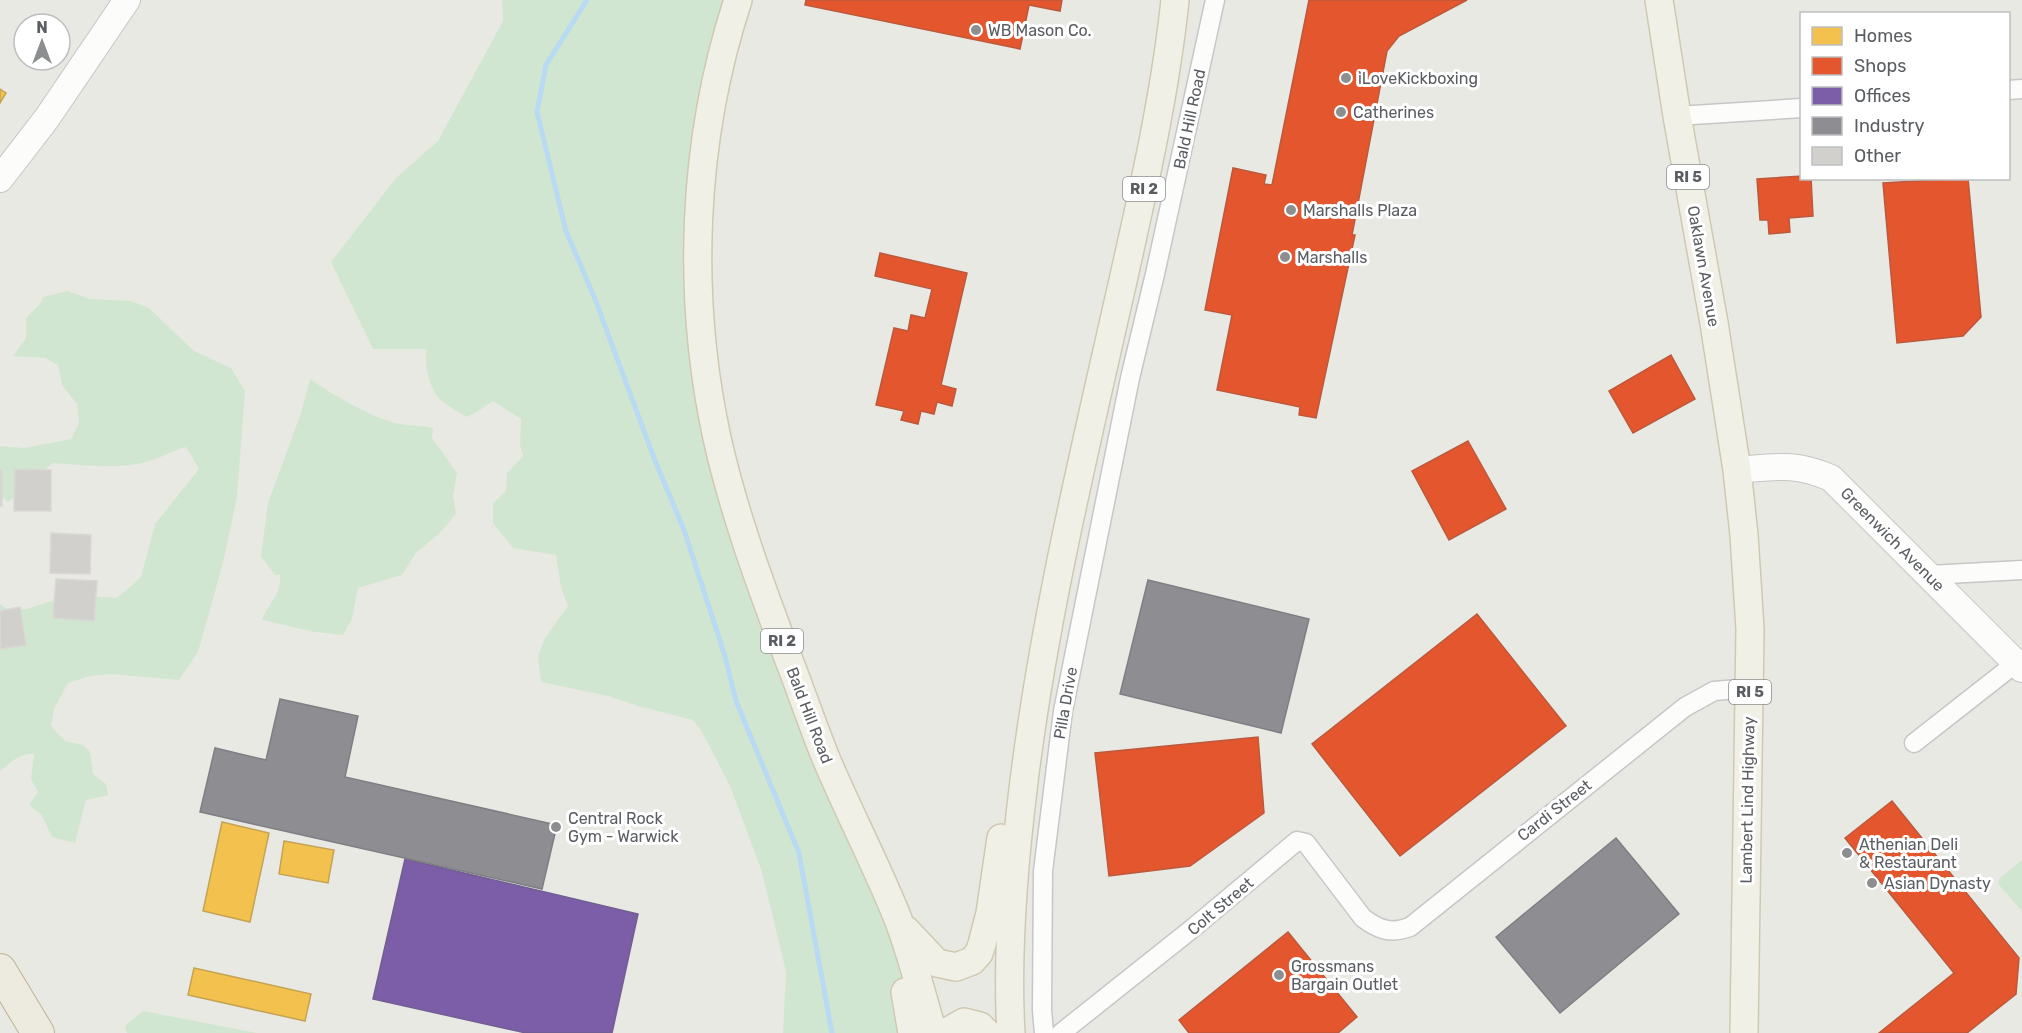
<svg xmlns="http://www.w3.org/2000/svg" width="2022" height="1033" viewBox="0 0 2022 1033" font-family="Rubik,sans-serif">
	<style>
		.green { fill: #d1e6d0 }
		.homes { fill: #f2c14e; stroke: #c4a354; stroke-width: 1.5 }
		.shops { fill: #e4572e; stroke: #bb593d; stroke-width: 1.5 }
		.offices { fill: #7b5ea7; stroke: #715e92; stroke-width: 1.5 }
		.industry { fill: #8d8d92; stroke: #7e7f83; stroke-width: 1.5 }
		.lines { fill: none; stroke-linecap: round; stroke-linejoin: round }
		.stream { stroke: #b8daf3; stroke-width: 5 }
		.building { fill: #d1d0cd; stroke: #d8d7d3; stroke-width: 1.5 }
		.street-casing { stroke: #c6c7c6; stroke-width: 21 }
		.secondary-casing { stroke: #c5c6c4; stroke-width: 28 }
		.primary-casing { stroke: #d0c9b2; stroke-width: 30 }
		.highway-casing { stroke: #bfb293; stroke-width: 34 }
		.street { stroke: #fcfcfb; stroke-width: 18 }
		.secondary { stroke: #fcfcfb; stroke-width: 26 }
		.primary { stroke: #f1f0e7; stroke-width: 27 }
		.highway { stroke: #edeae0; stroke-width: 32 }
		.poi-dot { fill: #8c8e8f; stroke: #fff; stroke-width: 2 }
		.labels { text-anchor: middle; stroke-width: 6; stroke-linejoin: round; paint-order: stroke }
		.shield { fill: #fff; stroke: #8c8e90; stroke-width: 1.5 }
		.shield-label { font-size: 15px; font-weight: bold; fill: #5a5d61 }
		.poi-label { font-size: 16px; fill: #5a5d61; stroke: #fff; text-anchor: start }
		.street-label { font-size: 16px; fill: #5a5d61; stroke: #fff }
	</style>
	<rect width="100%" height="100%" fill="#e9e9e4"/>
	<path class="green" d="M502,0H737L703,161L720,452L891,909L913,1025V1033H783L786,972L762,872L730,786L701,730L693,720L638,706L608,696L541,682L538,656L545,638L568,606L561,587L556,555L513,548L493,523V503L506,491L507,473L523,456L520,445L521,419L493,401L477,412L466,417C458,411 445,405 438,397C429,386 423,362 427,349H373L331,262L396,178L438,141L503,21Z
		M67,291L90,299L131,301L149,308L194,351L231,368L245,391L237,497L223,563L198,652L179,680L111,674L90,676L68,683L54,709L51,726L65,741L83,745L90,752L93,774L106,784L108,795L86,800L75,843L52,837L41,814L29,805L38,792L31,779L34,754C20,753 11,762 0,771V604L8,610L27,609L70,595L117,598L141,577L155,524L199,469L186,447C171,451 157,460 142,463C117,469 79,465 53,463L8,502L0,495V446L24,448L71,439L79,423L77,404L62,385L58,365L45,358L13,356L26,338V318L40,304L43,297Z
		M310,379C333,395 372,418 400,424C411,426 422,425 433,428L432,438L457,473L453,496L456,514L439,534L416,553L402,575L358,588L352,619L343,635L315,632L262,620C269,601 281,597 280,575H275L261,556L268,503L301,413Z
		M2022,860V911L1998,884L2000,878Z
		M143,1011L257,1033H127L125,1026Z"/>
	<path class="homes" d="M0,89L6,93L0,103Z
		M222,822L269,833L250,922L203,911Z
		M284,841L334,850L328,883L279,874Z
		M194,968L311,994L305,1021L188,995Z"/>
	<path class="shops" d="M806,0H1062L1060,11L1029,5L1020,49L805,5Z
		M1309,0H1467L1399,36L1387,51L1352,235H1355L1316,418L1299,415L1300,407L1217,390L1232,315L1205,310L1233,168L1266,175L1264,184L1272,185Z
		M1802,176V178H1811L1813,216L1789,218L1790,232L1769,234L1768,220H1760L1757,179Z
		M1968,178L1981,317L1963,336L1897,343L1883,183Z
		M880,253L967,273L941,385L956,389L952,406L937,402L934,414L921,411L918,424L901,420L904,411L876,405L894,328L908,331L911,315L925,318L932,289L875,276Z
		M1671,355L1695,399L1633,433L1609,391Z
		M1468,441L1506,509L1449,540L1412,471Z
		M1477,614L1566,726L1400,856L1312,744Z
		M1258,737L1264,813L1190,866L1109,876L1095,753Z
		M1892,801L2019,958L2016,994L1967,1033H1879L1954,973L1845,838Z
		M1288,932L1357,1017L1338,1033H1189L1179,1020Z"/>
	<path class="offices" d="M405,859L638,914L612,1033H526L373,999Z"/>
	<path class="industry" d="M1148,580L1309,619L1281,733L1120,694Z
		M280,699L358,716L345,777L557,825L542,889L200,812L215,748L266,760Z
		M1616,838L1679,914L1560,1013L1496,937Z"/>
	<g class="lines">
		<path class="stream" d="M587,0L546,65L537,112L566,231L595,299L654,458L684,530L724,653L736,701L799,853L832,1033"/>
	</g>
	<path class="building" d="M15,469L51,470V511H14Z
		M0,470H2V506H0Z
		M51,533L91,535L90,574L50,573Z
		M56,579L97,581L94,621L53,618Z
		M20,607L26,645L0,649V611Z"/>
	<g class="lines">
		<g class="street-casing">
			<path id="street" d="M2008,90L2022,89
				M1677,116L1802,108
				M1929,575L2022,570
				M1914,743L2016,663
				M1044,1033L1042,1010L1043,871L1063,711L1130,378L1155,274L1215,0
				M1061,1033L1193,928L1297,841L1306,843L1363,918C1379,930 1391,934 1410,927L1685,707L1714,691L1750,688"/>
		</g>
		<g class="secondary-casing">
			<path id="secondary" d="M0,179L47,118L127,0
				M1737,470C1775,467 1794,462 1831,478L2022,669"/>
		</g>
		<g class="primary-casing">
			<path id="primary" d="M738,0C692,140 686,295 717,438C733,510 759,581 785,650C799,685 811,721 825,756C848,811 876,864 898,919C912,956 922,995 933,1033
				M1659,0L1677,116L1714,323L1737,470L1744,535L1750,629L1744,1033
				M906,930L937,963L956,967L972,961L979,953L982,944L990,913L1001,838
				M905,992L912,1033
				M945,1033L964,1022L980,1026L987,1033
				M1011,1033C1006,951 1014,862 1024,781C1045,613 1085,449 1122,285C1143,191 1165,96 1175,0"/>
		</g>
		<g class="highway-casing">
			<path id="highway" d="M0,970L38,1033"/>
		</g>
		<use href="#street" class="street"/>
		<use href="#secondary" class="secondary"/>
		<use href="#primary" class="primary"/>
		<use href="#highway" class="highway"/>
	</g>
	<g class="poi-dot">
		<circle cx="976" cy="30" r="6"/>
		<circle cx="1346" cy="78" r="6"/>
		<circle cx="1341" cy="112" r="6"/>
		<circle cx="1291" cy="210" r="6"/>
		<circle cx="1285" cy="257" r="6"/>
		<circle cx="556" cy="827" r="6"/>
		<circle cx="1847" cy="853" r="6"/>
		<circle cx="1872" cy="883" r="6"/>
		<circle cx="1279" cy="975" r="6"/>
	</g>
	<g class="labels">
		<g class="shield">
			<rect x="1667" y="165" width="42" height="24" rx="4.5"/>
			<rect x="1123" y="177" width="42" height="24" rx="4.5"/>
			<rect x="761" y="629" width="42" height="24" rx="4.5"/>
			<rect x="1729" y="680" width="42" height="24" rx="4.5"/>
		</g>
		<g class="shield-label">
			<text x="1688" y="182">RI 5</text>
			<text x="1144" y="194">RI 2</text>
			<text x="782" y="646">RI 2</text>
			<text x="1750" y="697">RI 5</text>
		</g>
		<g class="poi-label">
			<text x="988" y="36">WB Mason Co.</text>
			<text x="1358" y="84">iLoveKickboxing</text>
			<text x="1353" y="118">Catherines</text>
			<text x="1303" y="216">Marshalls Plaza</text>
			<text x="1297" y="263">Marshalls</text>
			<text x="568" y="824">Central Rock<tspan x="568" dy="18">Gym - Warwick</tspan></text>
			<text x="1859" y="850">Athenian Deli<tspan x="1859" dy="18">&amp; Restaurant</tspan></text>
			<text x="1884" y="889">Asian Dynasty</text>
			<text x="1291" y="972">Grossmans<tspan x="1291" dy="18">Bargain Outlet</tspan></text>
		</g>
		<g class="street-label">
			<text transform="translate(1189 119) rotate(-78)" y="6">Bald Hill Road</text>
			<text transform="translate(1704 266) rotate(80)" y="6">Oaklawn Avenue</text>
			<text transform="translate(1893 539) rotate(45)" y="6">Greenwich Avenue</text>
			<text transform="translate(1065 703) rotate(-80)" y="6">Pilla Drive</text>
			<text transform="translate(810 715) rotate(69)" y="6">Bald Hill Road</text>
			<text transform="translate(1747 800) rotate(-89)" y="6">Lambert Lind Highway</text>
			<text transform="translate(1554 810) rotate(-38)" y="6">Cardi Street</text>
			<text transform="translate(1220 906) rotate(-40)" y="6">Colt Street</text>
		</g>
	</g>
	<rect x="1800" y="12" width="210" height="168" fill="#ffffff" stroke="#bdbec0" stroke-width="1.5"/>
	<rect x="1812" y="27" width="30" height="18" fill="#f2c14e" stroke="#bdbec0" stroke-width="1.5"/>
	<text x="1854" y="42" font-size="18" fill="#5a5d61">Homes</text>
	<rect x="1812" y="57" width="30" height="18" fill="#e4572e" stroke="#bdbec0" stroke-width="1.5"/>
	<text x="1854" y="72" font-size="18" fill="#5a5d61">Shops</text>
	<rect x="1812" y="87" width="30" height="18" fill="#7b5ea7" stroke="#bdbec0" stroke-width="1.5"/>
	<text x="1854" y="102" font-size="18" fill="#5a5d61">Offices</text>
	<rect x="1812" y="117" width="30" height="18" fill="#8d8d92" stroke="#bdbec0" stroke-width="1.5"/>
	<text x="1854" y="132" font-size="18" fill="#5a5d61">Industry</text>
	<rect x="1812" y="147" width="30" height="18" fill="#d1d0cd" stroke="#bdbec0" stroke-width="1.5"/>
	<text x="1854" y="162" font-size="18" fill="#5a5d61">Other</text>
	<g transform="translate(42 42)"><circle r="28" fill="#ffffff" stroke="#bdbec0" stroke-width="1.5"/>
	<path d="M0-4.5L10 22L0 15L-10 22Z" fill="#8c8e8f"/>
	<text y="-9" font-size="16" font-weight="bold" text-anchor="middle" fill="#5a5d61">N</text>
	</g>
</svg>
